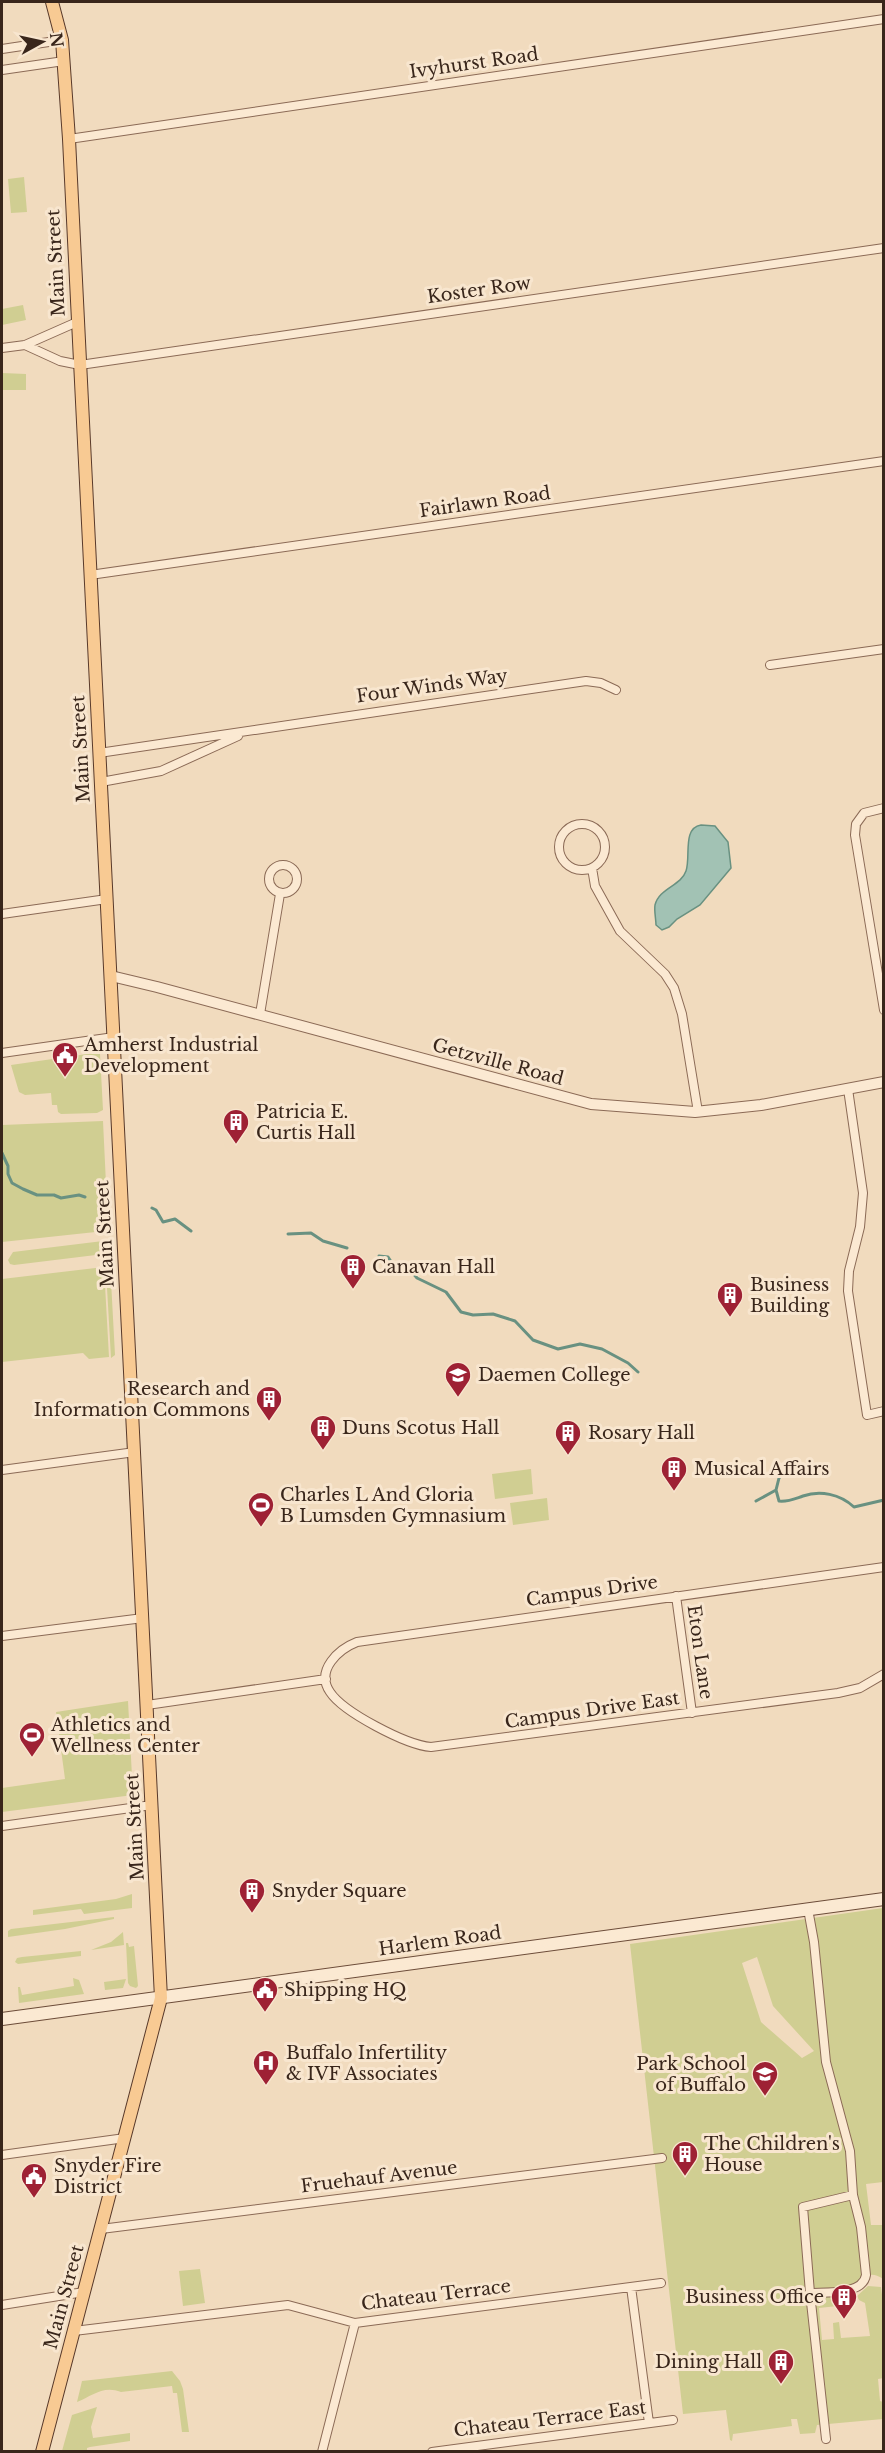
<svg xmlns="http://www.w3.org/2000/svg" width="885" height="2453" viewBox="0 0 885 2453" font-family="'Libre Baskerville',serif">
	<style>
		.green { fill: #d0ce92; fill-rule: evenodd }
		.water { fill: #a2c2b4; stroke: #699181; stroke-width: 1.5 }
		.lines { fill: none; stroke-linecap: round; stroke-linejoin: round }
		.stream { stroke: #699181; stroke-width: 3 }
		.minor-casing { stroke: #8b6a56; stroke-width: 10 }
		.tertiary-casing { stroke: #8b6a56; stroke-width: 12 }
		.secondary-casing { stroke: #6c4c39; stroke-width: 14 }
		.primary-casing { stroke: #58392a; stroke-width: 14 }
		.minor { stroke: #fbe9d2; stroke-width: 8 }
		.tertiary { stroke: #fbe9d2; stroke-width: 10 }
		.secondary { stroke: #fbe9d2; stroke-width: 12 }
		.primary { stroke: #f8ca93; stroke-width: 12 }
		.labels { text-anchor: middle; stroke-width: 6; stroke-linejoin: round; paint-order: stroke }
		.street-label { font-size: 18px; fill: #39261b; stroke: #f8e6cf }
		.poi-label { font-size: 18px; fill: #39261b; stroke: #f8e6cf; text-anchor: start }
	</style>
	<rect width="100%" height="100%" fill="#f1dbbe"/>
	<path class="green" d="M24,177L27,212L11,213L8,179Z
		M23,305L26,320L2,325V309Z
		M2,373L26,374V390H2Z
		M95,1049L100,1054L103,1110L97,1113L61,1114L58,1112L57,1105H52L51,1093L25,1095L19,1092L11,1065L94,1053Z
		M103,1121L108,1226L105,1231L2,1242V1125Z
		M103,1241L104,1254L14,1265L10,1264L8,1260L13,1252Z
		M104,1267L109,1357L89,1359L83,1353L2,1362V1279Z
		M106,1270H113L114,1278L111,1281L115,1355L111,1358Z
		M531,1469L533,1494L495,1499L492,1474Z
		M547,1498L549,1520L513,1525L510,1503Z
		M128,1701L133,1795L2,1812V1788L65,1779L56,1712Z
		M132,1894V1908L84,1914L81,1909L33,1915V1910L116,1899Z
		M883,1908V2182L866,2184L871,2225H883V2279C869,2269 863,2278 852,2289L856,2304L819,2308L822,2340L834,2339L833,2323L839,2322L841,2338L870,2336L865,2303L859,2300L857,2296L868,2286L881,2287L884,2310V2378L878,2379L880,2401L883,2402V2419L817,2425L815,2433L800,2434L797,2419H791L792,2426L733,2434L732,2441L730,2440L726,2410L683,2414L630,1944ZM757,1957L773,2006L814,2051L802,2058L761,2022L742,1963Z
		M114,1917V1919L65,1929L8,1937V1931L11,1929Z
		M123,1932L124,1945L91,1950L111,1942Z
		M126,1943H128L129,1947L134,1946L138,1986L136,1988L130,1986L128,1983Z
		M81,1951V1956L18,1964L15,1962L17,1958L22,1957Z
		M73,1978L79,1980L84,1994L19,2003L18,1987H20L22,1995L74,1986Z
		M126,1979L123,1988L105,1990L104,1982Z
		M200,2269L205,2303L183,2306L179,2271Z
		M172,2371L180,2381L183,2389L189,2432H182L177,2393H173L172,2386L121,2392C103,2385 92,2396 77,2402L82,2381Z
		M97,2407L91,2427L93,2438L130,2433V2441L90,2447L87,2448V2451H62L72,2415Z"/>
	<path class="water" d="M701,825L715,826L728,842L731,868L700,905L677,919L669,927L662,930L656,925C656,919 654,911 655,905C659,888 681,886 686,871C691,857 682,828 701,825Z"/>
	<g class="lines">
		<path class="stream" d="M2,1153L8,1166V1174L12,1183L23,1189L37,1195H54L61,1198L79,1195L85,1197
			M152,1208L156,1210L163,1222L175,1219L191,1231
			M288,1234L311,1233L323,1241L347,1248
			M379,1256L388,1257L392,1263L411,1271L417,1278L446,1292L461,1312L473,1315L493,1314L515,1321L533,1340L558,1349L580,1344L602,1349L628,1363L638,1372
			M776,1490L779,1478L796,1460
			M756,1501L776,1490L779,1501C788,1502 794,1499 803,1496C820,1490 840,1494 854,1507L884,1500"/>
		<g class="minor-casing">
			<path id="minor" d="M2,49L62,40
				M2,70L64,61
				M69,139L884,19
				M25,345L60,361L80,365L884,248
				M2,348L25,345L77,322
				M90,575L884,461
				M770,665L884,649
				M99,753L586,681L601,683L616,690
				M101,782L161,771L238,736
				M884,808L864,813L856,824L855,835L884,1010
				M559 847a23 23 0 1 1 46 0a23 23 0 1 1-46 0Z
				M269 879a14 14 0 1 1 28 0a14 14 0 1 1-28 0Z
				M592,868L595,886L620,931L665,974L674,988L682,1014L698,1112
				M2,914L107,899
				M260,1014L280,894
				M2,1053L114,1037
				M848,1089L863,1193L860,1227L849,1271L848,1291L867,1415L884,1411
				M2,1470L135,1452
				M884,1567L357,1642C339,1649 315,1670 330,1692C343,1712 406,1745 431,1747L838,1693L860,1688L884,1674
				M676,1596L692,1713
				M2,1636L143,1618
				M147,1705L326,1679
				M2,1826L152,1805
				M808,1909L814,1942L826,2062L850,2151L853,2195L861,2227L866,2275C863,2295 827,2292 810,2293L803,2207L853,2195
				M2,2155L125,2138
				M101,2229L662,2158
				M631,2287L649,2423
				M810,2293L826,2439
				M2,2305L84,2292
				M74,2331L288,2305L355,2323L661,2283
				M322,2452L355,2323
				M432,2452L673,2420"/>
		</g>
		<g class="tertiary-casing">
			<path id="tertiary" d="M111,976L157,987L591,1104L695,1112L761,1105L884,1082"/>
		</g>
		<g class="secondary-casing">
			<path id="secondary" d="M2,2019L884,1899"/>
		</g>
		<g class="primary-casing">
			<path id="primary" d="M42,2452L161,1998L69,139L62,40L52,2"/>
		</g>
		<use href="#minor" class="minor"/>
		<use href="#tertiary" class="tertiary"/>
		<use href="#secondary" class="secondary"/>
		<use href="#primary" class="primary"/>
	</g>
	<defs>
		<g id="civic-pin" transform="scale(1.35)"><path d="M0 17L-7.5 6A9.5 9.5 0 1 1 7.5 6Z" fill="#9e2134" stroke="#f8e6cf"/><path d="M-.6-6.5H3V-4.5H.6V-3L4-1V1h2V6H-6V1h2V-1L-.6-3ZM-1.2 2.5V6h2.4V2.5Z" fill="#fff"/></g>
		<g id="building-pin" transform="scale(1.35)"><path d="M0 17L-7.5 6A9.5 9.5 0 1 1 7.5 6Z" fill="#9e2134" stroke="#f8e6cf"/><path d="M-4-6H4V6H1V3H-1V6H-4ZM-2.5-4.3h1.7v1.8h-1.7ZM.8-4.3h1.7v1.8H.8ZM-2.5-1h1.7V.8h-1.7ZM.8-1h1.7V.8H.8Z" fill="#fff"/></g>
		<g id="university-pin" transform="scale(1.35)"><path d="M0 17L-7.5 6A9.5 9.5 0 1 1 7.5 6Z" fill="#9e2134" stroke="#f8e6cf"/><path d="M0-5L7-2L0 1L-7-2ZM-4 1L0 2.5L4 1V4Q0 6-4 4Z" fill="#fff"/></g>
		<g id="stadium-pin" transform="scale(1.35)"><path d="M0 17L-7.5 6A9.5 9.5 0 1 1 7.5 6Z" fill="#9e2134" stroke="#f8e6cf"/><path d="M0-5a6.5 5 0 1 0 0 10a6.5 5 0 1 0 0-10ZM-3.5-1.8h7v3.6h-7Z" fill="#fff"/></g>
		<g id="hospital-pin" transform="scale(1.35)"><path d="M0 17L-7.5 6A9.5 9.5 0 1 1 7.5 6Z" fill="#9e2134" stroke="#f8e6cf"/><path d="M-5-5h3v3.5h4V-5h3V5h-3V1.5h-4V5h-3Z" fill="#fff"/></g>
		<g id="school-pin" transform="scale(1.35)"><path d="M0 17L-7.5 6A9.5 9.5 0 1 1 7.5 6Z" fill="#9e2134" stroke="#f8e6cf"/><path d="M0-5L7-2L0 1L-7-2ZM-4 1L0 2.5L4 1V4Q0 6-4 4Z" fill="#fff"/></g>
	</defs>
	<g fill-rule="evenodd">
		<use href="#civic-pin" x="65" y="1055"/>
		<use href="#building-pin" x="236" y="1122"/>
		<use href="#building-pin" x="353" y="1267"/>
		<use href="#building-pin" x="730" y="1295"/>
		<use href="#university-pin" x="458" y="1375"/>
		<use href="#building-pin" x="269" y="1399"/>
		<use href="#building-pin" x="323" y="1428"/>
		<use href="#building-pin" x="568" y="1433"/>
		<use href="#building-pin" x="674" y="1469"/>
		<use href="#stadium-pin" x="261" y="1505"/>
		<use href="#stadium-pin" x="32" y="1735"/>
		<use href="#building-pin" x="252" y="1891"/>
		<use href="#civic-pin" x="265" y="1990"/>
		<use href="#hospital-pin" x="266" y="2063"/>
		<use href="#school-pin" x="765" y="2074"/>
		<use href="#building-pin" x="685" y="2154"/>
		<use href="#civic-pin" x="34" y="2176"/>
		<use href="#building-pin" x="844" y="2297"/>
		<use href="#building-pin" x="781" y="2362"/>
	</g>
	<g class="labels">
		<g class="street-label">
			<text transform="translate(474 63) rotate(-8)" y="6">Ivyhurst Road</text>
			<text transform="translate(56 263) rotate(-93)" y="6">Main Street</text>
			<text transform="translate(479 290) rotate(-8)" y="6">Koster Row</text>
			<text transform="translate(485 502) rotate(-8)" y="6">Fairlawn Road</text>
			<text transform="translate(432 686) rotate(-8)" y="6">Four Winds Way</text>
			<text transform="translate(81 749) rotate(-93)" y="6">Main Street</text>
			<text transform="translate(498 1062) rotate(15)" y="6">Getzville Road</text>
			<text transform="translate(105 1234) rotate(-93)" y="6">Main Street</text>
			<text transform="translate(592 1591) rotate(-8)" y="6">Campus Drive</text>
			<text transform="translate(700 1652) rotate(82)" y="6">Eton Lane</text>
			<text transform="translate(592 1710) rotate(-8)" y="6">Campus Drive East</text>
			<text transform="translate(135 1827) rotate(-93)" y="6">Main Street</text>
			<text transform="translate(440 1941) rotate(-8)" y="6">Harlem Road</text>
			<text transform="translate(379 2177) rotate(-7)" y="6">Fruehauf Avenue</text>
			<text transform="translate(436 2295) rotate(-7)" y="6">Chateau Terrace</text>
			<text transform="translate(64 2297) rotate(-75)" y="6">Main Street</text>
			<text transform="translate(550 2419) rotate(-7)" y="6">Chateau Terrace East</text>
		</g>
		<g class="poi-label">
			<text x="84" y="1051">Amherst Industrial<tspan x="84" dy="21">Development</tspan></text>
			<text x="256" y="1118">Patricia E.<tspan x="256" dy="21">Curtis Hall</tspan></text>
			<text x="372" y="1273">Canavan Hall</text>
			<text x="750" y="1291">Business<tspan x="750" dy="21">Building</tspan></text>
			<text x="478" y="1381">Daemen College</text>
			<text x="250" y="1395" text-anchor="end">Research and<tspan x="250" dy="21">Information Commons</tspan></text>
			<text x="342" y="1434">Duns Scotus Hall</text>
			<text x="588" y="1439">Rosary Hall</text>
			<text x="694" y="1475">Musical Affairs</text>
			<text x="280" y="1501">Charles L And Gloria<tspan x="280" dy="21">B Lumsden Gymnasium</tspan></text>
			<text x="51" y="1731">Athletics and<tspan x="51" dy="21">Wellness Center</tspan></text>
			<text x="272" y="1897">Snyder Square</text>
			<text x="284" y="1996">Shipping HQ</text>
			<text x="286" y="2059">Buffalo Infertility<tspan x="286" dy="21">&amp; IVF Associates</tspan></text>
			<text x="746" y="2070" text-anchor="end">Park School<tspan x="746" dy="21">of Buffalo</tspan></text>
			<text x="704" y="2150">The Children's<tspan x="704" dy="21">House</tspan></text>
			<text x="54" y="2172">Snyder Fire<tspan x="54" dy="21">District</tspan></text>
			<text x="824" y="2303" text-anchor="end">Business Office</text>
			<text x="762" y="2368" text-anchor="end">Dining Hall</text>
		</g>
	</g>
	<rect width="885" height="2453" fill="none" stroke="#39261b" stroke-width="6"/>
	<g transform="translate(42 42) rotate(82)" stroke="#f8e6cf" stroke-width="4.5" paint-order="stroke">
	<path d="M0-4.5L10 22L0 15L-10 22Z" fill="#39261b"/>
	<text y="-9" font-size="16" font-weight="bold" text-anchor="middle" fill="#39261b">N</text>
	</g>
</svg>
